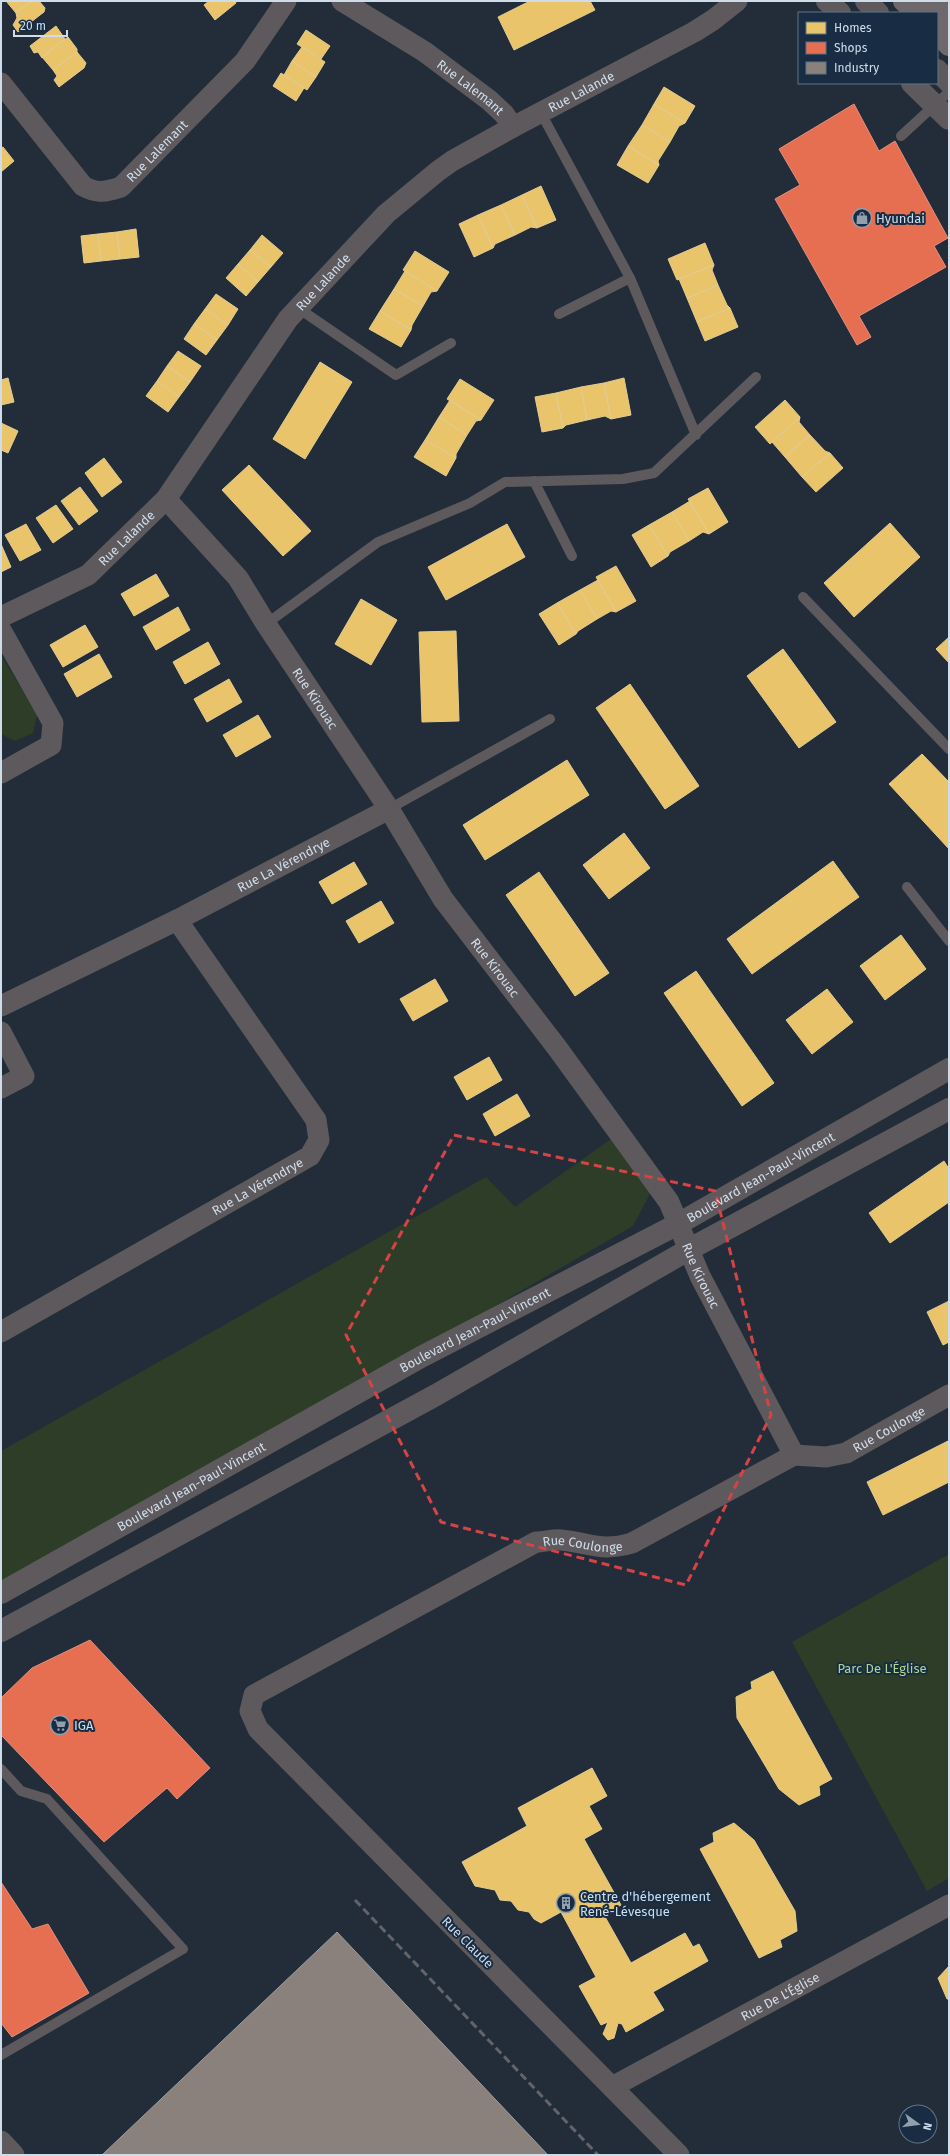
<svg xmlns="http://www.w3.org/2000/svg" width="950" height="2156" viewBox="0 0 950 2156" font-family="'Fira Sans',sans-serif">
	<style>
		.green { fill: #2e3d27 }
		.homes { fill: #e9c46a; stroke: #e1cc91 }
		.shops { fill: #e76f51; stroke: #e0907f }
		.industry { fill: #8a817c; stroke: #9f9d9d }
		.lines { fill: none; stroke-linecap: round; stroke-linejoin: round }
		.service { stroke: #5e595d; stroke-width: 10 }
		.minor { stroke: #5e595d; stroke-width: 21 }
		.tertiary { stroke: #5e595d; stroke-width: 22 }
		.motorway { stroke: #6e676c; stroke-width: 22 }
		.rail { stroke: #646369; stroke-width: 3; stroke-dasharray: 8 4; stroke-linecap: butt }
		.marked { fill: none; stroke: #d54345; stroke-width: 3; stroke-dasharray: 8 5; stroke-linejoin: round }
		.labels { text-anchor: middle; stroke-width: 4; stroke-linejoin: round; paint-order: stroke }
		.street-label { font-size: 13px; fill: #cfddeb; stroke: #182d43 }
		.poi-label { font-size: 13px; fill: #cfddeb; stroke: #182d43; text-anchor: start }
		.park-label { font-size: 13px; fill: #aed692; stroke: #182d43 }
	</style>
	<rect width="100%" height="100%" fill="#222d39"/>
	<path class="green" d="M1,655L37,715L33,733L15,741L1,734Z
		M614,1137L652,1190L633,1226L1,1593V1451L486,1177L515,1207Z
		M949,1554V1878L927,1891L792,1642Z"/>
	<path class="homes" d="M6,1H31L16,13Z
		M31,1H39L45,8L44,12L18,32L13,25L17,18L16,13Z
		M209,1H235L236,3L215,20L204,5Z
		M530,1H590L595,10L514,50L498,17Z
		M56,26L65,39L42,58L38,52L34,53L30,46Z
		M306,30L330,46L321,59L297,44Z
		M68,37L77,49V52L53,70L42,57Z
		M302,47L325,62L316,77L292,61Z
		M77,52L86,63L84,68L59,87L54,80L57,76L53,70Z
		M292,61L316,77L307,90L284,75Z
		M281,73L304,88L296,101L273,86Z
		M664,87L695,106L685,123L654,104Z
		M654,104L685,123L679,126L670,142L642,125Z
		M642,125L670,142L658,161L659,165L628,146Z
		M628,146L659,165L648,183L617,165Z
		M3,147L14,161L1,172V148Z
		M541,186L556,220L537,228L522,195Z
		M522,195L537,228L531,227L515,235L501,205Z
		M501,205L515,235L495,244L493,248L478,215Z
		M478,215L493,248L474,257L459,224Z
		M136,229L139,257L120,259L117,232Z
		M117,232L120,259L101,261L98,234Z
		M98,234L101,261L84,263L81,236Z
		M262,235L283,253L271,267L250,250Z
		M705,243L714,265L677,280L668,259Z
		M250,250L271,267L258,282L238,264Z
		M415,251L449,272L437,291L403,270Z
		M238,264L258,282L246,296L226,278Z
		M714,265L712,270L718,285L687,298L679,279Z
		M405,271L437,291L431,292L423,306L394,289Z
		M718,285L727,305L730,308L697,322L687,298Z
		M394,289L423,306L412,325L411,330L380,311Z
		M216,294L238,309L228,325L205,309Z
		M730,308L738,327L705,341L697,322Z
		M205,309L228,325L217,340L194,324Z
		M380,311L411,330L401,347L369,329Z
		M194,324L217,340L206,355L184,339Z
		M178,351L201,366L190,382L167,366Z
		M320,362L352,382L305,459L273,439Z
		M167,366L190,382L179,397L157,381Z
		M8,378L14,402L1,405V380Z
		M624,378L631,415L611,419L604,383Z
		M460,379L494,400L481,420L447,399Z
		M157,381L179,397L168,412L146,396Z
		M604,383L611,419L605,416L587,420L581,387Z
		M581,387L587,420L566,425L563,428L556,393Z
		M556,393L563,428L542,432L535,397Z
		M450,400L481,420L476,421L467,435L439,417Z
		M785,400L800,417L770,444L755,427Z
		M439,417L467,435L456,454V458L425,440Z
		M800,417L799,422L810,435L785,457L772,442Z
		M1,423L18,431L8,453L1,450Z
		M810,435L825,451L830,453L802,477L785,457Z
		M425,440L456,458L446,476L414,457Z
		M830,453L843,468L816,492L802,477Z
		M104,458L122,482L102,497L85,473Z
		M249,465L311,531L283,556L222,490Z
		M80,487L98,511L79,525L61,501Z
		M708,488L728,522L709,534L688,499Z
		M690,501L709,534L703,532L689,541L672,512Z
		M56,505L73,529L53,543L36,518Z
		M672,512L689,541L670,552L668,556L649,525Z
		M890,523L920,557L854,617L824,583Z
		M26,524L41,550L20,561L5,535Z
		M507,524L525,557L446,600L428,567Z
		M649,525L668,556L651,567L632,535Z
		M1,544L11,567L1,572Z
		M616,566L636,601L616,612L596,577Z
		M156,574L169,596L134,616L121,594Z
		M598,580L616,612L611,611L597,619L580,590Z
		M580,590L597,619L578,631L576,634L557,603Z
		M361,599L397,620L371,665L335,644Z
		M557,603L576,634L559,645L539,614Z
		M178,607L190,630L156,650L143,627Z
		M85,625L98,647L63,667L50,645Z
		M456,631L459,721L422,722L419,632Z
		M949,637V663L936,649Z
		M208,642L220,664L185,684L173,662Z
		M783,649L836,722L799,748L747,676Z
		M99,654L112,677L77,697L64,674Z
		M229,679L242,702L207,722L194,699Z
		M630,684L699,786L665,809L596,708Z
		M258,715L271,737L236,757L223,735Z
		M922,754L949,782V849L889,784Z
		M567,760L589,795L485,860L463,825Z
		M624,833L650,868L609,899L583,865Z
		M833,861L859,897L752,974L727,939Z
		M354,862L367,884L332,904L319,882Z
		M539,872L609,973L575,996L506,895Z
		M381,901L394,923L359,943L346,921Z
		M901,935L926,969L885,1000L860,966Z
		M696,971L774,1083L742,1106L664,993Z
		M435,979L448,1001L413,1021L400,999Z
		M827,989L853,1022L812,1054L786,1020Z
		M489,1057L502,1080L467,1100L454,1077Z
		M517,1094L530,1116L495,1136L483,1114Z
		M944,1161L949,1169V1202L890,1243L869,1213Z
		M949,1301V1342L943,1345L927,1312Z
		M948,1441L949,1482L883,1515L867,1482Z
		M773,1671L832,1779L819,1786L820,1795L799,1805L779,1789L737,1718L736,1697L752,1689L751,1682Z
		M592,1768L607,1796L589,1806L602,1829L584,1839L621,1905L604,1915L631,1963L685,1933L693,1947L699,1944L708,1961L653,1992L664,2010L626,2032L622,2024L618,2023L614,2038L608,2040L603,2034L608,2022L601,2025L579,1986L596,1977L561,1912L541,1923L534,1919L529,1912L518,1910L511,1901L500,1900L495,1890L475,1886L462,1862L527,1826L518,1808Z
		M734,1823L754,1840L795,1911L797,1931L780,1940L782,1947L759,1958L700,1849L714,1842L713,1833Z
		M949,1966V1999H947L938,1978Z"/>
	<path class="shops" d="M854,104L879,151L895,141L948,238L934,246L946,267L859,316L871,337L857,345L775,199L800,185L779,149Z
		M90,1640L210,1768L177,1799L167,1788L104,1842L1,1735V1698L32,1668Z
		M1,1882L32,1929L48,1924L89,1993L12,2037L1,2023Z"/>
	<path class="industry" d="M337,1932L548,2155H102Z"/>
	<g class="lines">
		<path class="service" d="M541,113L630,278L696,435
			M901,136L949,92
			M298,308L396,375L451,343
			M559,314L630,278
			M534,481L572,556
			M803,597L949,749
			M266,624L378,542L470,503L505,482L623,479L654,473L756,377
			M389,809L550,719
			M907,887L949,941
			M1,1769L21,1791L47,1799L183,1949L1,2055"/>
		<g class="minor">
			<path id="s1" d="M342,1L425,52L489,100L504,114L513,127"/>
			<path id="s2" d="M1,83L83,186C97,194 106,192 121,187L245,61L286,1"/>
			<path id="s3" d="M166,499L238,578L266,624L389,809L443,899L558,1049L669,1202L700,1276L794,1455"/>
			<path id="s4" d="M1,617L88,575L166,499L288,319L386,214L438,171L452,161L513,127L694,32L713,20L737,1"/>
			<path d="M1,630L53,723L51,745L1,773"/>
			<path id="s5" d="M1,1006L177,920L389,809"/>
			<path d="M1,1032L24,1076L1,1088"/>
			<path id="s6" d="M1,1332L310,1156L319,1140L316,1120L177,920"/>
			<path id="s7" d="M612,2087L949,1905"/>
			<path d="M1,2141L14,2155"/>
			<path id="s8" d="M679,2155L258,1729L250,1711L254,1695L536,1542C544,1542 554,1539 561,1540C592,1543 600,1552 632,1543L794,1455L826,1457L846,1453L949,1395"/>
		</g>
		<g class="tertiary">
			<path d="M827,1L840,13"/>
			<path d="M866,1L878,13"/>
			<path d="M937,70L949,82"/>
			<path d="M912,83L949,119"/>
			<path id="s9" d="M1,1593L421,1357L678,1224L949,1069"/>
			<path d="M1,1631L436,1395L688,1250L949,1109"/>
		</g>
		<path class="motorway" d="M904,1L917,13
			M930,1L949,19
			M937,33L949,45"/>
		<path class="rail" d="M355,1900L598,2155"/>
	</g>
	<path class="marked" d="M454,1135L715,1191L771,1415L686,1585L441,1522L346,1335Z"/>
	<defs>
		<g id="shop-ring" transform="scale(1)"><circle r="9.5" fill="#182d43" stroke="#929fad" stroke-width="1.5"/><path d="M-5-2.5h2.3a2.7 3.5 0 0 1 5.4 0H5L5.5 6h-11ZM-1.5-2.5h3a1.5 2.3 0 0 0-3 0Z" fill="#929fad"/></g>
		<g id="supermarket-ring" transform="scale(1)"><circle r="9.5" fill="#182d43" stroke="#929fad" stroke-width="1.5"/><path d="M-6-5.5h2.5l.6 2H6L4.5 2H-2.5L-4.4-4H-6ZM-1.5 3.2a1.3 1.3 0 1 0 .1 0ZM3 3.2a1.3 1.3 0 1 0 .1 0Z" fill="#929fad"/></g>
		<g id="building-ring" transform="scale(1)"><circle r="9.5" fill="#182d43" stroke="#929fad" stroke-width="1.5"/><path d="M-4-6H4V6H1V3H-1V6H-4ZM-2.5-4.3h1.7v1.8h-1.7ZM.8-4.3h1.7v1.8H.8ZM-2.5-1h1.7V.8h-1.7ZM.8-1h1.7V.8H.8Z" fill="#929fad"/></g>
	</defs>
	<g fill-rule="evenodd">
		<use href="#shop-ring" x="862" y="218"/>
		<use href="#supermarket-ring" x="60" y="1725"/>
		<use href="#building-ring" x="566" y="1903"/>
	</g>
	<g class="labels">
		<g class="street-label">
			<text dy="5" stroke="none"><textPath href="#s1" startOffset="155">Rue Lalemant</textPath></text>
			<text dy="5" stroke="none"><textPath href="#s4" startOffset="798">Rue Lalande</textPath></text>
			<text dy="5" stroke="none"><textPath href="#s2" startOffset="222">Rue Lalemant</textPath></text>
			<text dy="5" stroke="none"><textPath href="#s4" startOffset="474">Rue Lalande</textPath></text>
			<text dy="5" stroke="none"><textPath href="#s4" startOffset="150">Rue Lalande</textPath></text>
			<text dy="5" stroke="none"><textPath href="#s3" startOffset="250">Rue Kirouac</textPath></text>
			<text dy="5" stroke="none"><textPath href="#s5" startOffset="316">Rue La Vérendrye</textPath></text>
			<text dy="5" stroke="none"><textPath href="#s3" startOffset="574">Rue Kirouac</textPath></text>
			<text dy="5" stroke="none"><textPath href="#s9" startOffset="866">Boulevard Jean-Paul-Vincent</textPath></text>
			<text dy="5" stroke="none"><textPath href="#s6" startOffset="295">Rue La Vérendrye</textPath></text>
			<text dy="5" stroke="none"><textPath href="#s3" startOffset="946">Rue Kirouac</textPath></text>
			<text dy="5" stroke="none"><textPath href="#s9" startOffset="542">Boulevard Jean-Paul-Vincent</textPath></text>
			<text dy="5" stroke="none"><textPath href="#s8" startOffset="1339">Rue Coulonge</textPath></text>
			<text dy="5" stroke="none"><textPath href="#s9" startOffset="218">Boulevard Jean-Paul-Vincent</textPath></text>
			<text dy="5" stroke="none"><textPath href="#s8" startOffset="1003">Rue Coulonge</textPath></text>
			<text transform="translate(468 1942) rotate(45)" y="5">Rue Claude</text>
			<text dy="5" stroke="none"><textPath href="#s7" startOffset="191">Rue De L'Église</textPath></text>
		</g>
		<g class="poi-label">
			<text x="876" y="223">Hyundai</text>
			<text x="74" y="1730">IGA</text>
			<text x="580" y="1901">Centre d'hébergement<tspan x="580" dy="15">René-Lévesque</tspan></text>
		</g>
		<g class="park-label">
			<text x="882" y="1673">Parc De L'Église</text>
		</g>
	</g>
	<rect width="950" height="2156" fill="none" stroke="#cfddeb" stroke-width="4"/>
	<rect x="798" y="12" width="140" height="72" fill="#182d43" stroke="#617386"/>
	<rect x="806" y="22" width="20" height="12" fill="#e9c46a" stroke="#617386"/>
	<text x="834" y="32" font-size="12" fill="#cfddeb">Homes</text>
	<rect x="806" y="42" width="20" height="12" fill="#e76f51" stroke="#617386"/>
	<text x="834" y="52" font-size="12" fill="#cfddeb">Shops</text>
	<rect x="806" y="62" width="20" height="12" fill="#8a817c" stroke="#617386"/>
	<text x="834" y="72" font-size="12" fill="#cfddeb">Industry</text>
	<g transform="translate(918 2124) rotate(104)"><circle r="19" fill="#182d43" stroke="#617386"/>
	<path d="M0-3L7 15L0 10L-7 15Z" fill="#929fad"/>
	<text y="-6" font-size="11" font-weight="bold" text-anchor="middle" fill="#cfddeb">N</text>
	</g>
	<path d="M14 30v6h53v-6" fill="none" stroke="#cfddeb" stroke-width="2"/>
	<text x="20" y="30" font-size="12" fill="#cfddeb" stroke="#182d43" stroke-width="3" paint-order="stroke">20 m</text>
</svg>
